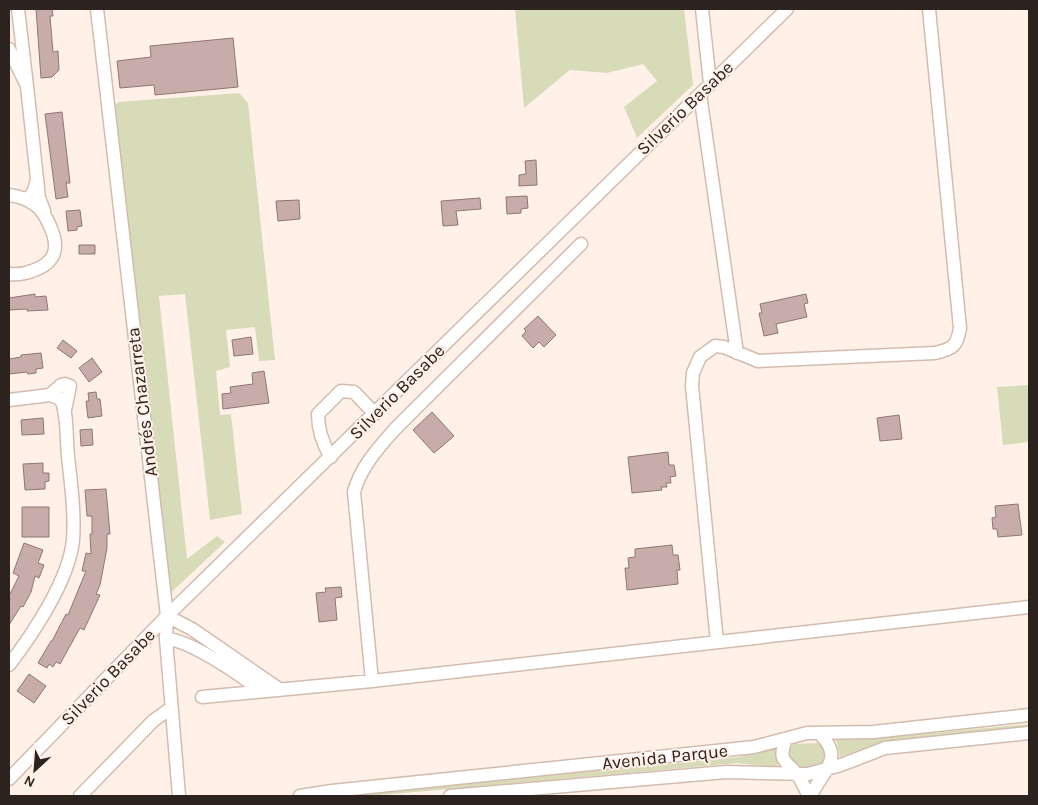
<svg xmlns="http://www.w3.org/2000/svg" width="1038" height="805" viewBox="0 0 1038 805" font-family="Karla,sans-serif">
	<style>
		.green { fill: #d8dbb7 }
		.building { fill: #c8aca9; stroke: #8f7673 }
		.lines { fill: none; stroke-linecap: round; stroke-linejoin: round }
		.minor-casing { stroke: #d3bcae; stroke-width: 15 }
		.minor { stroke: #fff; stroke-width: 12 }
		.labels { text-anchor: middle; stroke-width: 4; stroke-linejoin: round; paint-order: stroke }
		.street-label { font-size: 18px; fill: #2c231e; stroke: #fff1e8 }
	</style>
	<rect width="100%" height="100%" fill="#fff1e8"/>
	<path class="green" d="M515,9H684L693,85L637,138L624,107L657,81L643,64L607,73L570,70L524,108Z
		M239,93L248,103L275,360L259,361L255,327L226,330L230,367L216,371L220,415L231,414L242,514L210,520L185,294L159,296L187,559L217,536L225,542L163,600L110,113L118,102Z
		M1029,385V442L1003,445L997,387Z
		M1029,724V726L888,741L840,757L836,739L889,737Z
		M818,743L824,746C832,766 812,768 798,769L787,762L789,748L794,744Z
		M776,749L778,768L737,763L371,796H336L738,757Z"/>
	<path class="building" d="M36,9H52L53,16H50L53,52L58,51L59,70L52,77L41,78Z
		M233,38L238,87L155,95L154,85L120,88L117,61L151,57L150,46Z
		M62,112L70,183H66L68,197L56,199L45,114Z
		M536,160L537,185L519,186V175L526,174L525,161Z
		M527,196L528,208L521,209V213L507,214L506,197Z
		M480,198L481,209L456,211L458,225L443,226L441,201Z
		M299,200L300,219L278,221L276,201Z
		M80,210L82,226L77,227V230L68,231L66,211Z
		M79,245H95V254H79Z
		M35,294V297L46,296L48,310L27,311V309L9,310V298Z
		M806,294L808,303L804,304L807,317L776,324L778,333L764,336L759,313H762L760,304Z
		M538,316L556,335L544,347L539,342L533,348L522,336L526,331L524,329Z
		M251,337L253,354L234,356L232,340Z
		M63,340L77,351L71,358L57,348Z
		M41,353L43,368L36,369V373L28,374L27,372L9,374V359L21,357V355Z
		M92,358L102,372L89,382L79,368Z
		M264,371L269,403L223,409L222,394L231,393L230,387L253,384L252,373Z
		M96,392L97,399H100L102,416L88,418L86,401H89L88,393Z
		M432,412L454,436L434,453L413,430Z
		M899,415L902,439L880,441L877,418Z
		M43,418L44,434L22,435L21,420Z
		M92,429L93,445L81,446L80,430Z
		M668,452L669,465H674L676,476L670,477L671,483H666L667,487H661L662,490L632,493L628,457Z
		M43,463V473H49V481L45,482V489L25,490L23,464Z
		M106,489L110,534H107V548L100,585L96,594L100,595L84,630L80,628L60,664L56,662L53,667L49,664L47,668L38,663L51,641H52L66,614L68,615L86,571H82L86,553L91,554L90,534H92V516H87L85,490Z
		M1018,504L1022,535L998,537L997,529H993L992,518L996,517L995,506Z
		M22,507H49V537H22Z
		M24,543L43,550L38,563L44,565L39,578L35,576L31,592L23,607L21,606L9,625V596L19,576L13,573Z
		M672,545L673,555H678L680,570H677L678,584L627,590L625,568H629L628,558L635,557V549Z
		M341,587L342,597L335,598L337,620L319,622L316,593L326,592L325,588Z
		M29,674L46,686L34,703L17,691Z"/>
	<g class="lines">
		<g class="minor-casing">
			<path id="minor" d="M97,9L167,616L166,639L179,796
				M702,9L710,84
				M9,49L27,86L18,9
				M27,86L37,179
				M700,94L737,353
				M9,195C17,196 27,199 34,204C42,209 46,217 50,226C60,248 56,263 32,271C24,274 17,275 9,274
				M27,200L34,191L37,179L39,198L44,211
				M50,395L61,385L65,384L70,386L65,410
				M9,400L50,395L61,399C68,416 66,438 68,456C71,484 75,513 73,540C69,580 33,634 9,665
				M331,457C322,443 318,430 318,414L341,391L354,392L375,414
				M167,616L192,629L279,689
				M166,639C188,639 243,676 260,691
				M717,642L692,386L693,373L700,357L715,346L724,347L758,361L935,353C952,349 957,347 960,328L929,9
				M372,681L354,492C360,468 379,447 395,429L581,244
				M202,697L372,681L1029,607
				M786,739C778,761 784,759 797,774C802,781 805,789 809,796
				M9,779L167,616L787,9
				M80,796L153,721L171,708
				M300,796L332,791L754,747L807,733L873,732L1029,715
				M450,796L726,772L808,774L841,765L885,748L1029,733
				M811,796C822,770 846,759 819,733"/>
		</g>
		<use href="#minor" class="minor"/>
	</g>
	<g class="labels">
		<g class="street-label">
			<text transform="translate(685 108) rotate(-44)" y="6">Silverio Basabe</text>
			<text transform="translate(397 392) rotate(-45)" y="6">Silverio Basabe</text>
			<text transform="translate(142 402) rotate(-97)" y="6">Andrés Chazarreta</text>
			<text transform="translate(108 677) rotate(-46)" y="6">Silverio Basabe</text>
			<text transform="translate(665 757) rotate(-6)" y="6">Avenida Parque</text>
		</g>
	</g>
	<rect width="1038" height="805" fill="none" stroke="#2c231e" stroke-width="20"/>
	<g transform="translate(35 770) rotate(206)" stroke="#fff1e8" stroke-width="4" paint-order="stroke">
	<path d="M0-4L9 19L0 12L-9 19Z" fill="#2c231e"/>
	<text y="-8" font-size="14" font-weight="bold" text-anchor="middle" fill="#2c231e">N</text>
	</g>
</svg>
